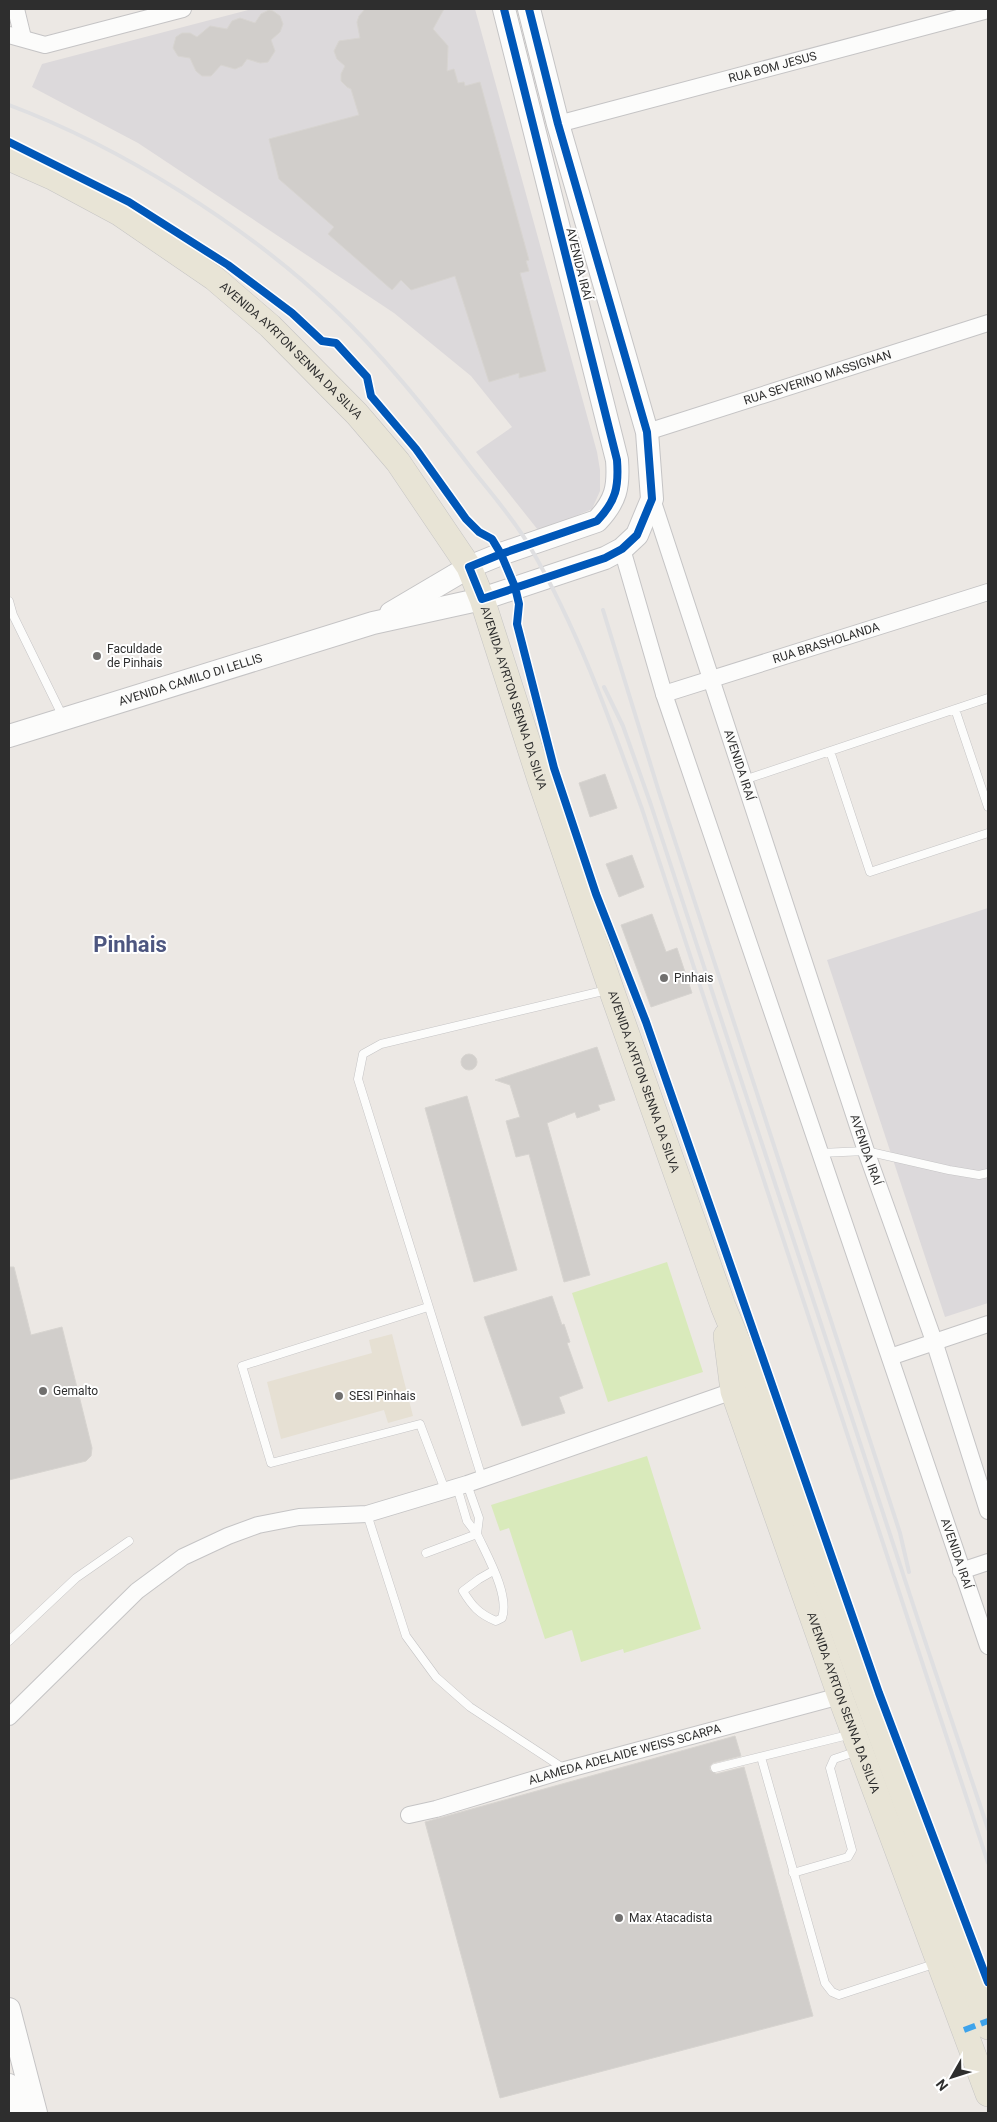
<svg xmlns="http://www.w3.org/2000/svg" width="997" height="2122" viewBox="0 0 997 2122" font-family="Roboto,sans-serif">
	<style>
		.industrial { fill: #dcd9db }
		.education { fill: #e6e0d3 }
		.pitch { fill: #d9eabb }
		.building { fill: #d1cecb; stroke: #d7d4d0 }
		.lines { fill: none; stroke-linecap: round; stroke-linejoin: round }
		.lane-casing { stroke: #c5c4c5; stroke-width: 9 }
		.street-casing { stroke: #c5c4c5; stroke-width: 18 }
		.secondary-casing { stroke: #c5c4c5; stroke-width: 24 }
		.primary-casing { stroke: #c6c5c4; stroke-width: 26 }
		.lane { stroke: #fcfcfb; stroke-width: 8 }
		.street { stroke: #fcfcfb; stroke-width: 16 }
		.secondary { stroke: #fcfcfb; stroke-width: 22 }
		.primary { stroke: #e8e4d6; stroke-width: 25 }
		.rail { stroke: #dfdfe1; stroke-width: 4 }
		.quiet { stroke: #3ea3eb; stroke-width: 6; stroke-dasharray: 12 6; stroke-linecap: butt }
		.cycleway-casing { stroke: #fff; stroke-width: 11 }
		.cycleway { stroke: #0057b8; stroke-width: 8 }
		.poi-dot { fill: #706f6e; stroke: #fff; stroke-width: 2 }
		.labels { text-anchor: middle; stroke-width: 4; stroke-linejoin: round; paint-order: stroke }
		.street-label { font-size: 12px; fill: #2e2e2e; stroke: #fff }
		.poi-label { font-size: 12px; fill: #2e2e2e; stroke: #fff; text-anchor: start }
		.town-label { font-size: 22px; font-weight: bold; fill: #4d5680; stroke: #fff }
	</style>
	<rect width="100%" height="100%" fill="#ece8e4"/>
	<path class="industrial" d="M252,9H475L597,452L600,470V491L592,509L545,529L538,530L476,452L512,427L471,376L394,313L138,143L32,87L42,64Z
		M988,908V1303L945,1317L827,960Z"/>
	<path class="education" d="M392,1334L413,1416L388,1423L384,1410L281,1439L267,1382L372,1353L369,1340Z"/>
	<path class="pitch" d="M667,1262L703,1372L608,1402L572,1293Z
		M647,1456L701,1629L624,1653L623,1649L581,1662L572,1630L545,1639L509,1528L500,1531L491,1505Z"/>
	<path class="building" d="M365,9H444L433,29L448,46L447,71L454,69L458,83L464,82L465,86L480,82L529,260L526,261L529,271L520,273L546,371L519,378V373L489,382L455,276L411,290L401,280L392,290L328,234L334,227L279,179L269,139L359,115L351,89L347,87L341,81V74L345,66L337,59L334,51L339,41L360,38L357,22L359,16Z
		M269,10L273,11L280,16L283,24L280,32L271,40L275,51L268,62L260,63L247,59L242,66L235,69L221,65L211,76H202L196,71L190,58L178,56L173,48L176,37L182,33H190L197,37L210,26L227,29L232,21L240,18L255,23L261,14Z
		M605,774L617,808L590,817L579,783Z
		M632,855L644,887L619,897L606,864Z
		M652,914L666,952L677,948L692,993L651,1007L621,925Z
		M597,1047L615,1100L598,1105L600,1110L577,1118L575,1112L547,1123L590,1275L564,1282L529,1154L516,1157L506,1121L520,1117L510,1085L495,1080Z
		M461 1062a8 8 0 1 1 16 0a8 8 0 1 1-16 0Z
		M467,1096L517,1270L474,1282L425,1108Z
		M9,1267H14L31,1335L62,1327L92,1448L91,1456L86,1461L9,1480Z
		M552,1296L562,1325L564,1324L570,1342L567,1343L583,1388L559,1397L565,1413L522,1426L484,1317Z
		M735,1736L741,1756L713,1763L710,1766V1770L716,1774L744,1767L813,2016L500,2098L425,1822Z"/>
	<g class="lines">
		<g class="lane-casing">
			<path id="lane" d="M9,601L13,615L63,717
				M955,709L988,807
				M830,751L870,872L988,833
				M744,780L988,698
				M820,1153L866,1151L949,1170L979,1175L988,1173
				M428,1307L242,1366L271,1463L420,1424L445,1490
				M482,1478L358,1079L363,1054L381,1044L607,990
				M457,1487L467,1521L477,1534L479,1518L467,1484
				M367,1514L406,1636L436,1677L470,1707L563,1768
				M426,1553L477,1534C487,1556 510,1595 502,1618L496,1621C479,1614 472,1606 463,1591L479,1579L493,1571
				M9,1641L76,1578L129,1541
				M761,1757L825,1983L832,1992L839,1995L937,1963
				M715,1768L852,1734
				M793,1873L848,1857L852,1850L830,1768L834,1759L858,1751"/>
		</g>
		<g class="street-casing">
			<g id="street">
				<path d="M16,9L23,38"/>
				<path d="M9,35L45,45L183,9"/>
				<path id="s1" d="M558,124L988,10"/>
				<path id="s2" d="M647,432L988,323"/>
				<path id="s3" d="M652,499L866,1151L934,1341L988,1511"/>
				<path id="s4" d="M622,549L664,694L988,1646"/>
				<path id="s5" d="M664,694L988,592"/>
				<path d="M890,1357L988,1324"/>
				<path d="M961,1571L988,1562"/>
				<path d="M9,1717L137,1591L183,1557L228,1536L258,1525L299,1517L367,1514L467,1484L733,1391"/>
				<path id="s6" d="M409,1815L436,1809L565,1770L840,1696"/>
			</g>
		</g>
		<g class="secondary-casing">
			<g id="secondary">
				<path d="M391,613L469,567L501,554L597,521C616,501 619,487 617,460L504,9"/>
				<path id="s7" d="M9,736L373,623L482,599L605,558L622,549L637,535L652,499L647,432L558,124L529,9"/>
				<path d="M9,2009L36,2113"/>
				<path d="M9,2085L17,2113"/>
			</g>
		</g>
		<g class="primary-casing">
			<g id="primary">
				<path id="s8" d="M9,158L52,177L119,213L214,278L270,326L357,414L398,462L469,567L482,599L540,780L611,989L723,1306L755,1384L864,1689L988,2027"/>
				<path id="s9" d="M726,1336L733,1391L840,1696L988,2094"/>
			</g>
		</g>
		<use href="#lane" class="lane"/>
		<use href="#street" class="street"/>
		<use href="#secondary" class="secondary"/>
		<use href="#primary" class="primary"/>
		<path class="rail" d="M9,105C121,147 245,225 333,308C382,354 424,407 465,460C486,488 513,517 530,547C578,629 610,720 642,809L988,1863
			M603,610L659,792L900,1533L909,1572
			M604,687L623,726L651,805L923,1635L988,1829"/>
		<path class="quiet" d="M964,2030L988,2021"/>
		<g class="cycleway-casing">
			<path id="cycleway" d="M504,9L617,460C619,487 616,501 597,521L501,554L469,567L482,599L605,558L622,549L637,535L652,499L647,432L558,124L529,9
				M9,142L129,202L228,265L292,313L322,341L336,343L367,377L371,396L416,449L466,519L479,532L492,539L501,554L515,587L519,604L517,624L554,768L596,894L646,1022L879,1693L988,1982"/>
		</g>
		<use href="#cycleway" class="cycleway"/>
	</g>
	<g class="poi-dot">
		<circle cx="97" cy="656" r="5"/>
		<circle cx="664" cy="978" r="5"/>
		<circle cx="43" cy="1391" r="5"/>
		<circle cx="339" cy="1396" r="5"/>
		<circle cx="619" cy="1918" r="5"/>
	</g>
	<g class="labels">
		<g class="street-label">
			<text dy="4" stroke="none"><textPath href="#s1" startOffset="222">RUA BOM JESUS</textPath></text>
			<text transform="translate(579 264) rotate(76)" y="4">AVENIDA IRAÍ</text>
			<text dy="4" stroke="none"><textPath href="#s8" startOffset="344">AVENIDA AYRTON SENNA DA SILVA</textPath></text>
			<text dy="4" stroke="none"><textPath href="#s2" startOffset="179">RUA SEVERINO MASSIGNAN</textPath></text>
			<text dy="4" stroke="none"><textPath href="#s5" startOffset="170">RUA BRASHOLANDA</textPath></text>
			<text dy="4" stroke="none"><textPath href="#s7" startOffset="190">AVENIDA CAMILO DI LELLIS</textPath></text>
			<text dy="4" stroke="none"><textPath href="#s8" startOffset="764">AVENIDA AYRTON SENNA DA SILVA</textPath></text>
			<text dy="4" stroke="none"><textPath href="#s3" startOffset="280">AVENIDA IRAÍ</textPath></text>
			<text dy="4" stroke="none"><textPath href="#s8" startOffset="1169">AVENIDA AYRTON SENNA DA SILVA</textPath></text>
			<text dy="4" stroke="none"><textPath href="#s3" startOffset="685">AVENIDA IRAÍ</textPath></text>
			<text dy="4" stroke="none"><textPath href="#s4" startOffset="1059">AVENIDA IRAÍ</textPath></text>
			<text dy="4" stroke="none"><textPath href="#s9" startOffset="386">AVENIDA AYRTON SENNA DA SILVA</textPath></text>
			<text dy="4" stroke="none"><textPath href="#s6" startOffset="224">ALAMEDA ADELAIDE WEISS SCARPA</textPath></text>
		</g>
		<g class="poi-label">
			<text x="107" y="653">Faculdade<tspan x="107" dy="14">de Pinhais</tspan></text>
			<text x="674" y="982">Pinhais</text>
			<text x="53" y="1395">Gemalto</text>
			<text x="349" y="1400">SESI Pinhais</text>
			<text x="629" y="1922">Max Atacadista</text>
		</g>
		<g class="town-label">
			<text x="130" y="952">Pinhais</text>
		</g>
	</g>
	<rect width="997" height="2122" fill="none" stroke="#2e2e2e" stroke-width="20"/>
	<g transform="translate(952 2077) rotate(231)" stroke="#ffffff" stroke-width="4" paint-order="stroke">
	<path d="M0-4L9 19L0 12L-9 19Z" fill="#2e2e2e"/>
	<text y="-8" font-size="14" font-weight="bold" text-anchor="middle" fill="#2e2e2e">N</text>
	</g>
</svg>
